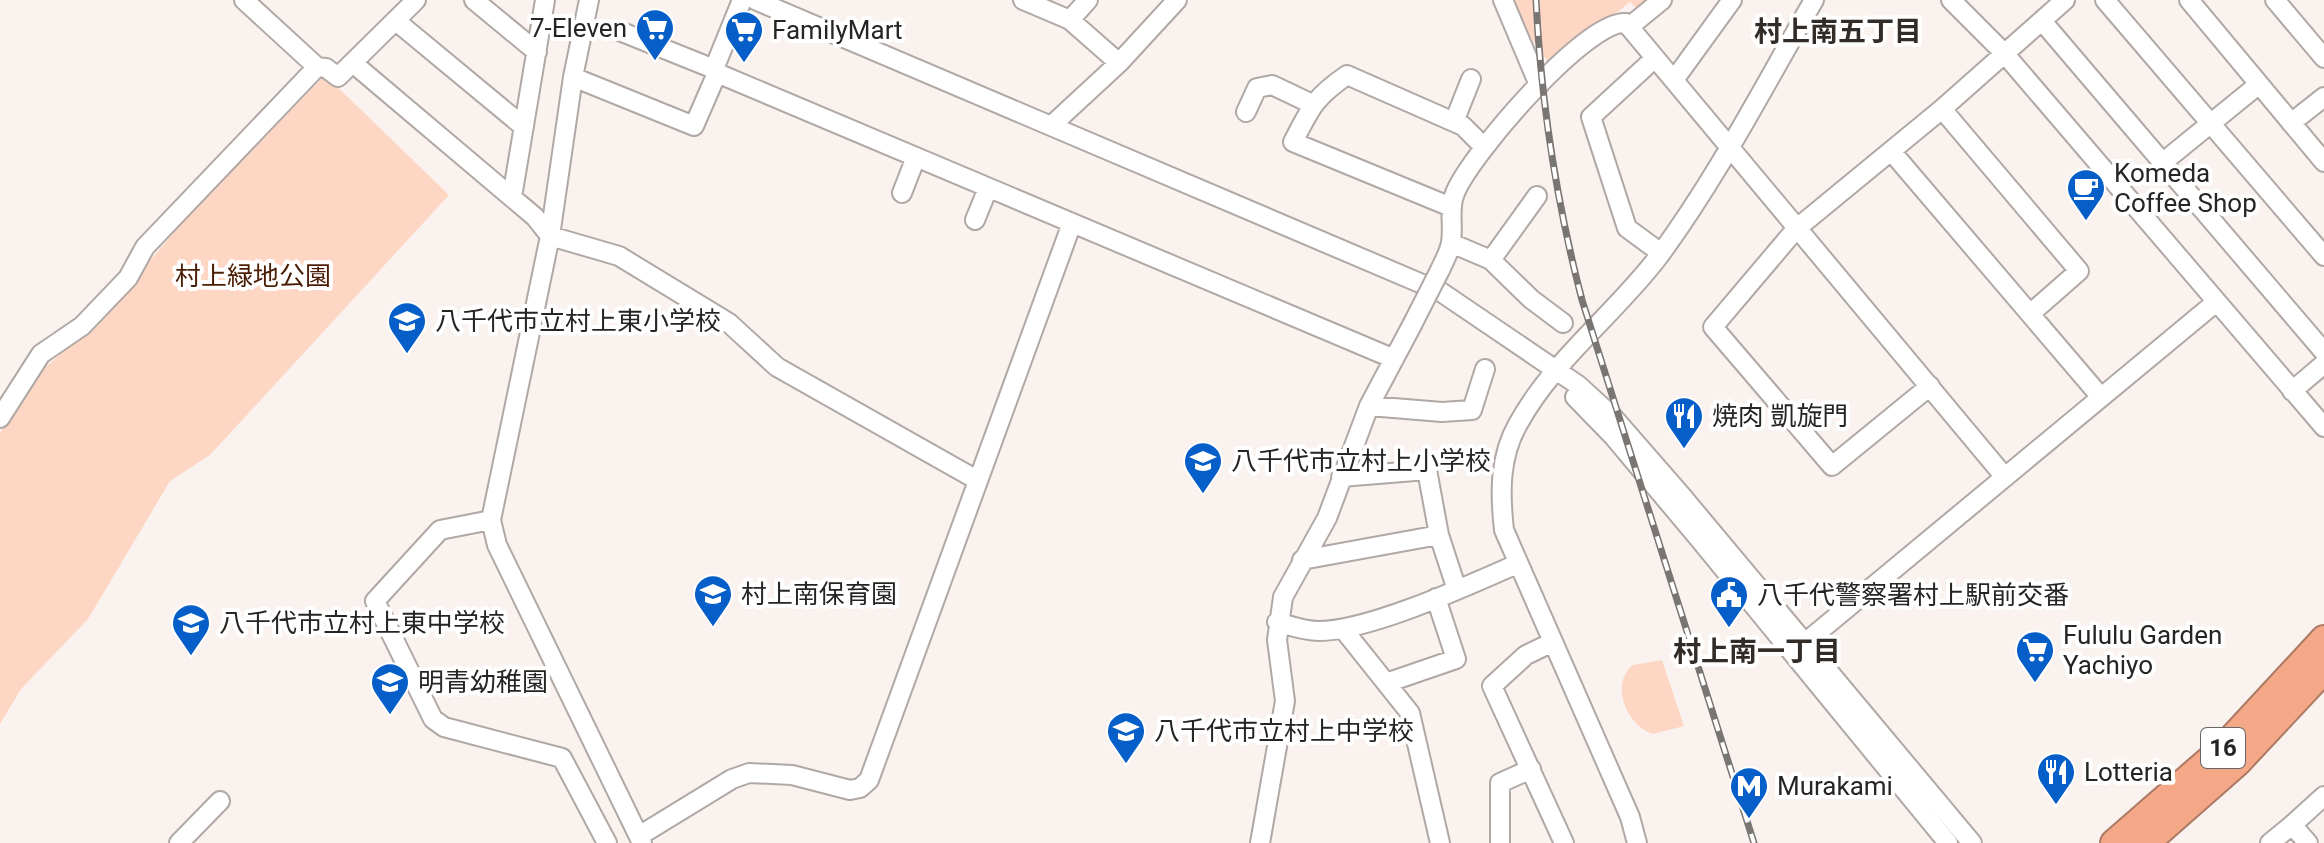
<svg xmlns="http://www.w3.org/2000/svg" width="2324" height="843" viewBox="0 0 2324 843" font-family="Roboto,'Noto Sans JP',sans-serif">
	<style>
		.green { fill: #fed6c4 }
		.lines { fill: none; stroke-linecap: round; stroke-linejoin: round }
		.minor-casing { stroke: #b0a8a5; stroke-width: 22 }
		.highway-casing { stroke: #ac7a64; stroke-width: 30 }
		.minor { stroke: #fff; stroke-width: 18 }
		.highway { stroke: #f4a887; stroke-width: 26 }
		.rail-casing { stroke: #797572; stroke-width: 7 }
		.rail { stroke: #fff; stroke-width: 4; stroke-dasharray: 12; stroke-linecap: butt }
		.minor-bridge-casing { stroke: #b0a8a5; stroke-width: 22; stroke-linecap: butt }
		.minor-bridge { stroke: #fff; stroke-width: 18 }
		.labels { text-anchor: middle; stroke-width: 8; stroke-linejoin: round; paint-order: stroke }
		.shield { fill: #fff; stroke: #686665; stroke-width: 2 }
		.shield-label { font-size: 24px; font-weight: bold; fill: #272523 }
		.poi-label { font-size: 26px; fill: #272523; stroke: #fff; text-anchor: start }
		.park-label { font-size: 26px; fill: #4c1d05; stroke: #fff }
		.neighbourhood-label { font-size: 28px; font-weight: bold; fill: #322c29; stroke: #fff }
	</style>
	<rect width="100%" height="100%" fill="#faf2ef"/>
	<path class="green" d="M1514,0H1652L1640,12L1630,2L1551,66L1518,19Z
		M325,75L449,195L210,455L170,481L88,619L21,689L0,724V433L38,374L109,310L180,225Z
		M1662,660L1684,726L1653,734C1627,726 1609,684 1633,665Z"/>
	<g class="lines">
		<g class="minor-casing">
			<path id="minor" d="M244,0L317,67L326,68L338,77L416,0
				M474,0L537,52
				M589,0L573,77L550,236L491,520L497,545L642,843
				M755,0L1441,292L1578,385L1613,417L1681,495L1972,843
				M1023,0L1070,20L1119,63
				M1503,0L1539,85
				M1951,0L2004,53L2324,427
				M2105,0L2324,256
				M2189,0L2324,162
				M2275,0L2324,58
				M1070,20L1088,0
				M396,21L524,127
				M2042,21L2324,352
				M1629,27L1662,0
				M617,30L714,69L742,0
				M1655,58L1591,117L1627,228L1661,253
				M354,64L535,217L550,236L619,256L729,323L777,367L977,480
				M573,77L694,126L717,73L1392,358
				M1674,80L1732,0
				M1942,109L2079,271L2030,314
				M1246,112L1257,88L1272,85L1312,104
				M1454,122L1471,79
				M2291,123L2324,97
				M1053,124L1119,63L1177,0
				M1891,151L2100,396
				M2162,163L2258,85
				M902,193L916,157
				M512,197L545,0
				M1451,207L1293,142C1311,107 1314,98 1347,75L1463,126L1482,145
				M975,220L988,188
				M1451,243L1491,260L1531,299L1563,323
				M1491,260L1537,196
				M1440,270C1444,261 1450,251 1451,242C1454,225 1448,209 1455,193C1470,155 1587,19 1626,23L2004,476
				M1930,386L1832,466L1713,327L1796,229L1942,109L2065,0
				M2292,391L2324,364
				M1575,397L1613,436L1700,540L1948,843
				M1369,406L1442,412L1472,410L1485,369
				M0,418L41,354L82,326L128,278L145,247L317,67
				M1341,477L1427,470L1439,535L1457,590
				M491,520L440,530L375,601L433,719L444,727L562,758L607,843
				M1302,560L1439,535
				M1277,622C1291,626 1304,631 1319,631C1369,631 1469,585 1517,564
				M1343,629L1410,713L1440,843
				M1553,642L1526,655L1492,686L1564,843
				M1801,650L1806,642L2215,303
				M1389,682L1456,659L1436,598
				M2292,825L2324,796
				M639,836L732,779L749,773L792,775L850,790L860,788L869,780L1072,223
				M179,843L220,801
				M1260,843L1285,701L1277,640L1283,597L1327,518L1369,406L1412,325
				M1500,843V783L1531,769
				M1637,843L1630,817L1504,530C1500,494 1499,457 1518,424C1553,360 1616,313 1659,256C1718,176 1764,86 1814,0
				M2270,843L2292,825L2308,843"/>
		</g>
		<g class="highway-casing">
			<path id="highway" d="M2114,843L2223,748L2324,639
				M2146,843L2237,763L2324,670"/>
		</g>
		<use href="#minor" class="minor"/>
		<use href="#highway" class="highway"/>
		<g class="rail-casing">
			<path id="rail" d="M1536,0C1541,103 1556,200 1582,300L1754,843"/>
		</g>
		<use href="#rail" class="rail"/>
		<g class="minor-bridge-casing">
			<path id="minor-bridge" d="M1412,325L1440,270"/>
		</g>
		<use href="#minor-bridge" class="minor-bridge"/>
	</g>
	<defs>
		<g id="supermarket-pin" transform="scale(2)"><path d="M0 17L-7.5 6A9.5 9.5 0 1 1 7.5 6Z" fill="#065ec8" stroke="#fff"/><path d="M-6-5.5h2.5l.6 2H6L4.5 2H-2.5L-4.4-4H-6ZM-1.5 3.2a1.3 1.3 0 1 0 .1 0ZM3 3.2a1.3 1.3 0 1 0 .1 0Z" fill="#fff"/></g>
		<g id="cafe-pin" transform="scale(2)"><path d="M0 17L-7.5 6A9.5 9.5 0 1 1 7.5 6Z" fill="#065ec8" stroke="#fff"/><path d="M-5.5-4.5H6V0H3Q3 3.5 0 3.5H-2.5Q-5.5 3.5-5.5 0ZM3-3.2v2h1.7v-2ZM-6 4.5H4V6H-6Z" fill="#fff"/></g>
		<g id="school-pin" transform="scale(2)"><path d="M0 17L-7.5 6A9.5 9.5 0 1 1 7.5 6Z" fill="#065ec8" stroke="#fff"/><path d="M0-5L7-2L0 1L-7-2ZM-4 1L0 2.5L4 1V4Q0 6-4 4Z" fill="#fff"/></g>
		<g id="restaurant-pin" transform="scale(2)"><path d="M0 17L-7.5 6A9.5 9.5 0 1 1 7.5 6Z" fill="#065ec8" stroke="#fff"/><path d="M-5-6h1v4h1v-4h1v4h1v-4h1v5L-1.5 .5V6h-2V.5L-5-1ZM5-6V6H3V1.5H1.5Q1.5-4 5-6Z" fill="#fff"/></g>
		<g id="civic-pin" transform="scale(2)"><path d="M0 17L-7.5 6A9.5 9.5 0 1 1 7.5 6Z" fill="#065ec8" stroke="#fff"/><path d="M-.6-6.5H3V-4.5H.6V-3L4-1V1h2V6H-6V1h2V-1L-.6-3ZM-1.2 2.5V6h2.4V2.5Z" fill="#fff"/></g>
		<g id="metro-pin" transform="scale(2)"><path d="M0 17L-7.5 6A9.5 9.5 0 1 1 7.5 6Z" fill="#065ec8" stroke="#fff"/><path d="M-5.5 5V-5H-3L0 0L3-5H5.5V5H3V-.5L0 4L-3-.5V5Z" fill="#fff"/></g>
	</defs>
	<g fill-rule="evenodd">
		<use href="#supermarket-pin" x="655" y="28"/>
		<use href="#supermarket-pin" x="744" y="30"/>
		<use href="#cafe-pin" x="2086" y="188"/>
		<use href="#school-pin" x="407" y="321"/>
		<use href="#restaurant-pin" x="1684" y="416"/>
		<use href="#school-pin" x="1203" y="461"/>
		<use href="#school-pin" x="713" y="594"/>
		<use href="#civic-pin" x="1729" y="595"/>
		<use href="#school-pin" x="191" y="623"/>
		<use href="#supermarket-pin" x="2035" y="650"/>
		<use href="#school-pin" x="390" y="682"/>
		<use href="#school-pin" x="1126" y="731"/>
		<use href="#restaurant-pin" x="2056" y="772"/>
		<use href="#metro-pin" x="1749" y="786"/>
	</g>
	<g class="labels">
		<rect class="shield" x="2201" y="728" width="44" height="40" rx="6"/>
		<g class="shield-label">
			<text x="2223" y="756">16</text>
		</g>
		<g class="poi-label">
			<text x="627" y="37" text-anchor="end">7-Eleven</text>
			<text x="772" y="39">FamilyMart</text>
			<text x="2114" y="182">Komeda<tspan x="2114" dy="30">Coffee Shop</tspan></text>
			<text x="435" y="330">八千代市立村上東小学校</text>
			<text x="1712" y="425">焼肉 凱旋門</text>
			<text x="1231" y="470">八千代市立村上小学校</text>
			<text x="741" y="603">村上南保育園</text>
			<text x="1757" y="604">八千代警察署村上駅前交番</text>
			<text x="219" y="632">八千代市立村上東中学校</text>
			<text x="2063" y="644">Fululu Garden<tspan x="2063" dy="30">Yachiyo</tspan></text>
			<text x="418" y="691">明青幼稚園</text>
			<text x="1154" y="740">八千代市立村上中学校</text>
			<text x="2084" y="781">Lotteria</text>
			<text x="1777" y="795">Murakami</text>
		</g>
		<g class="park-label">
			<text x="253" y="285">村上緑地公園</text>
		</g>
		<g class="neighbourhood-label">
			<text x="1838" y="41">村上南五丁目</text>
			<text x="1757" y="661">村上南一丁目</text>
		</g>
	</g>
</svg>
